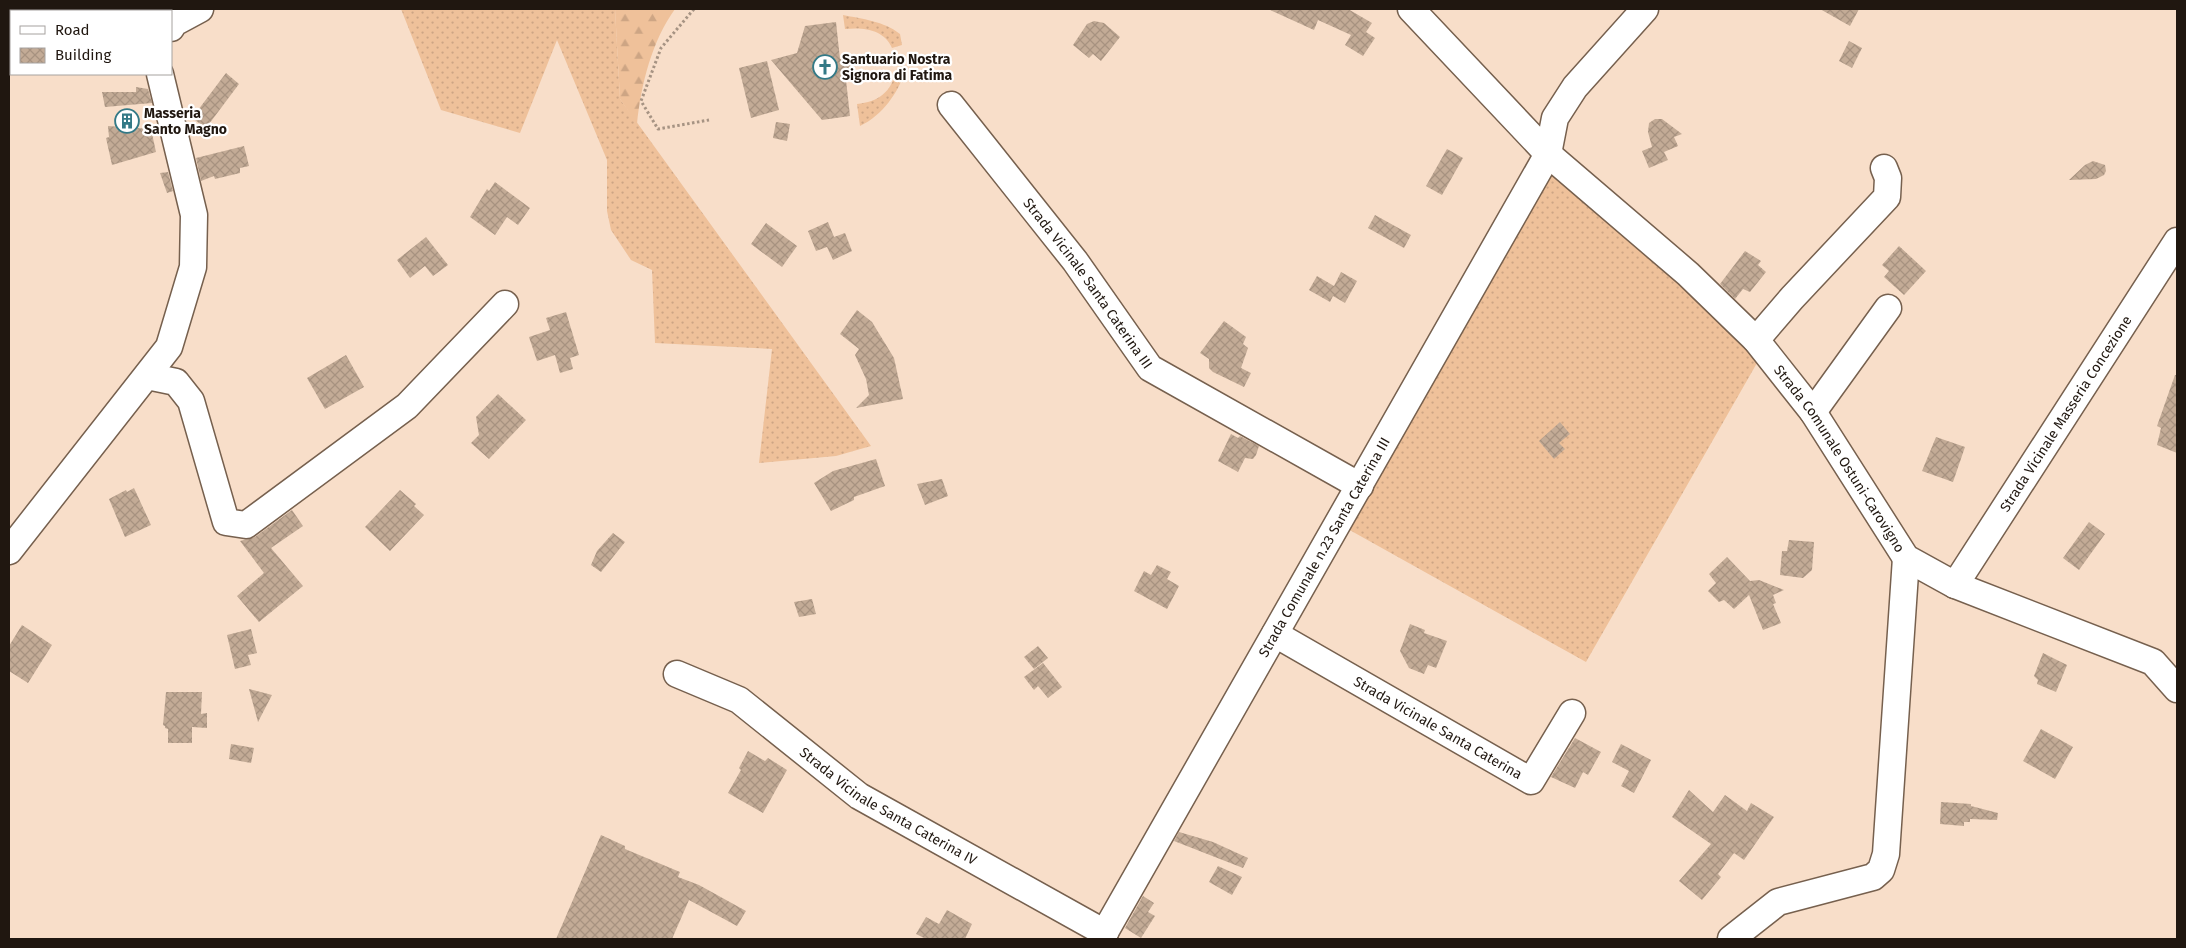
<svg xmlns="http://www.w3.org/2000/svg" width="2186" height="948" viewBox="0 0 2186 948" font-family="'Fira Sans',sans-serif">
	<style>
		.grass { fill: url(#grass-dots) }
		.forest { fill: url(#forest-firs) }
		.building { fill: url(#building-cross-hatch) }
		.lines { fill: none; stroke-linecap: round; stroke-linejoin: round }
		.minor-casing { stroke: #76604e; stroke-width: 29 }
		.path { stroke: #a69383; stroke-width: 3; stroke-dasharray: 2.5 2.5; stroke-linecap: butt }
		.minor { stroke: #fff; stroke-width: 26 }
		.labels { text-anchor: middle; stroke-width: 4.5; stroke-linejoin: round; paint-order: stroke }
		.poi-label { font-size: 14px; font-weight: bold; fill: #201710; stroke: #fff; text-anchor: start }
		.street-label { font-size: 14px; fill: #201710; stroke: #fff }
	</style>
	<defs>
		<pattern id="grass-dots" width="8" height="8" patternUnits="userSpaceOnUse" patternTransform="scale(1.25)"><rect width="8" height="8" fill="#efc19a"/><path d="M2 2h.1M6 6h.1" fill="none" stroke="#cda584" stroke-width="1.8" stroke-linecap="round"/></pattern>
		<pattern id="forest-firs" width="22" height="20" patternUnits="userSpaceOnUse" patternTransform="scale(1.25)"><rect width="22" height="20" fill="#efc19a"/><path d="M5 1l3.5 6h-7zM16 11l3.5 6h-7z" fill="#cda584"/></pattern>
		<pattern id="building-cross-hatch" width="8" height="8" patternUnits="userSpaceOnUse" patternTransform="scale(1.25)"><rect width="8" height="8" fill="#c3ab96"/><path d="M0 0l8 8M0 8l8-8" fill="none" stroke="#a79280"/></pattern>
	</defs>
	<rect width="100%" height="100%" fill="#f8dec9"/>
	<path class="grass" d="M9,9H110L95,11H11V25H9Z
		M401,9H615L620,99L871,446L836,456L759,463L772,349L655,343L652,270L631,260L611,230L607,211V160L557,40L520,133L441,110Z
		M843,15C862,19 884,21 900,34L902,45L892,48C884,29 863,27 845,29Z
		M906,69C898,93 883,115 860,126L857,104C878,102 892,92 896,70Z
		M1548,154L1761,356L1586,662L1346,528Z"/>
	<path class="forest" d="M615,9H675C652,41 641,84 637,124L620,99Z"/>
	<path class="building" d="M1268,9H1348L1372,23L1366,32L1375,38L1363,56L1345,45L1351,35L1318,20L1314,30Z
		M1820,9H1859L1850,26Z
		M1094,21L1104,23L1120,37L1101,61L1093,54L1089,58L1073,45L1087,24Z
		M836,22L840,59L852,62L853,72L846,80L850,116L822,120L771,60L797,53L805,26Z
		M1849,41L1862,48L1852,68L1839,61Z
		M767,61L779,110L751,118L739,68Z
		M226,73L239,84L206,128L192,118Z
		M136,87L148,89L152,103L105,107L102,92H136Z
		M1655,119H1662L1682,134L1674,137L1678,146L1664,152L1668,160L1649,168L1642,151L1652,147L1648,132L1649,123Z
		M776,122L790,124L787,141L773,138Z
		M108,126L151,129L156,152L112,165L106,138L109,137Z
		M244,146L249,166L240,168V173L215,179L214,176L201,181L196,158Z
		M1447,149L1463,158L1442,195L1426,186Z
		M2093,161L2105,165L2106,171L2104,175L2096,179L2069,180L2085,165Z
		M168,172L173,191L167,193L160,173Z
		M495,182L530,208L518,225L507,217L495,235L470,217L487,189L489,191Z
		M1375,215L1411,235L1404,248L1368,228Z
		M828,222L834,237L845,233L852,251L833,260L827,247L816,251L808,231Z
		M766,223L797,246L782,267L751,244Z
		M426,237L448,265L433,276L425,266L410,278L397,260Z
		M1899,246L1926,271L1904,295L1884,277L1889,271L1882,265Z
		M1745,251L1761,261L1758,265L1766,272L1750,292L1743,289L1735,299L1720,284Z
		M1341,272L1357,281L1345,303L1333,296L1330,302L1309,290L1317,276L1334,286Z
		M857,310L872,322L894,358L903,399L856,408L869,395L866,379L855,355L859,349L840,334Z
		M566,312L579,355L570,358L573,369L560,373L555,355L537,361L529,337L550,330L546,318Z
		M1224,321L1246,337L1243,344L1248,348L1241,368L1251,373L1244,387L1213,372L1209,368V359L1200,353Z
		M346,355L364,387L325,409L307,378Z
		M2175,375H2177V453L2157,445L2161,428L2157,426Z
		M498,394L526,420L489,459L471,443L479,435L476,417Z
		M1560,422L1570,434L1559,443L1565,449L1554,459L1539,441Z
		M1231,434L1238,438L1240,436L1259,446L1256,455L1253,459L1245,458L1238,472L1218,461Z
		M1936,437L1965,447L1953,482L1922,471Z
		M876,459L885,486L854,497V500L831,511L814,483L833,471Z
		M942,479L948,496L925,505L917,484Z
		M134,488L151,525L125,537L109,499L126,490L127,492Z
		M400,490L416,504L414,506L424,515L390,551L365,527Z
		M292,510L303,526L271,548L303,586L259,622L237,596L264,573L240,541L255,537Z
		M2089,522L2105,534L2079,570L2063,558Z
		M613,533L625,542L601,572L591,565L597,551Z
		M1789,540L1814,542L1812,570L1803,578L1780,575L1782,551H1787Z
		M1727,557L1750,581L1759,580L1784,590L1773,595L1776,603L1773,604L1781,623L1763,630L1749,595L1734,609L1724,600L1719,602L1708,591L1716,583L1709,574Z
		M1157,565L1171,572L1167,579L1179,586L1167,609L1134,591L1144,571L1151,575Z
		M812,599L816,614L799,617L794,602Z
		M1410,624L1425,630L1424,633L1447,641L1436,668L1428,665L1424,674L1409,668L1400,651Z
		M22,625L52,645L28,683L9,671V646Z
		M251,629L257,653L248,655L251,665L235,669L227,635Z
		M1038,646L1048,658L1034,669L1024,657Z
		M2043,653L2067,665L2056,692L2037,684L2038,680L2034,676Z
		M1043,663L1062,687L1048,698L1038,686L1034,690L1024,677Z
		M249,689L272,695L258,722Z
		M166,692H202L201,714L207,713V728L192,727V743H168V729L165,728V726L163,725Z
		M2041,729L2073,747L2055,779L2023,761Z
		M1575,738L1601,752L1588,775L1583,772L1575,788L1551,777Z
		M231,744L254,748L251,763L229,759Z
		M1621,744L1651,760L1634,793L1621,786L1629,771L1612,762Z
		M748,751L765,761L768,758L787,770L763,813L728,793L741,770L739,768Z
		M1689,790L1713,812L1725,795L1747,811L1751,803L1774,817L1744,860L1734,853L1718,874L1721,877L1702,900L1679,881L1711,844L1672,817Z
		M1941,802L1971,804V806L1998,813L1997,820L1970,819V822H1964V826L1940,824Z
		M1179,832L1213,842L1248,858L1243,868L1174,841Z
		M601,835L625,846V849L680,872L678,877L699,885L746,911L737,926L689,900L672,939H556Z
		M1218,866L1242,877L1232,895L1209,882Z
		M1143,896L1154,903L1148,912L1155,916L1141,938L1125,928Z
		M947,910L972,924L965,939H926L916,934L926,917L939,924Z"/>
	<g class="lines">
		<g class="minor-casing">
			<g id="minor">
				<path id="s1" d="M1411,9L1548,154L1688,274L1756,340L1813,412L1906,558L1955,585L2153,662L2177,689"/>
				<path d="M171,28L174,23L200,9"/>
				<path id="s2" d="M951,105L1075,261L1150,368L1360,486"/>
				<path d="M1756,340L1792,298L1887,197L1888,178L1884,168"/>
				<path d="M147,376L176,382L191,401L226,522L246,525L407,406L505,304"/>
				<path d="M1813,412L1888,308"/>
				<path d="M9,551L169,347L193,267L194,215L160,74"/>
				<path id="s3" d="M1955,585L2177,241"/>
				<path id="s4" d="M1275,634L1531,781L1572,713"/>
				<path id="s5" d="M677,674L739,700L859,796L1105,933"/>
				<path id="s6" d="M1101,939L1548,154L1555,118L1575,87L1645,9"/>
				<path d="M1731,939L1778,902L1873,877L1881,870L1886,854L1906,558"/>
			</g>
		</g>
		<path class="path" d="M694,9L661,48L641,101L658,129L709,120"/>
		<use href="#minor" class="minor"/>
	</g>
	<defs>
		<g id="church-ring" transform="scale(1.25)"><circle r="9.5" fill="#fff" stroke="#337986" stroke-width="1.5"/><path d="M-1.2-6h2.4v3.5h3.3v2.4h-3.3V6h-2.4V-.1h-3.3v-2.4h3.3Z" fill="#337986"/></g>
		<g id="building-ring" transform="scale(1.25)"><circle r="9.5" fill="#fff" stroke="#337986" stroke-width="1.5"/><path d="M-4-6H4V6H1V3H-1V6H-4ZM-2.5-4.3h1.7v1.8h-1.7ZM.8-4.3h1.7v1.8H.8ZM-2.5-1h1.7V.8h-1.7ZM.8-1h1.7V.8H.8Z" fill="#337986"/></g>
	</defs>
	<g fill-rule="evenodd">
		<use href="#church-ring" x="825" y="67"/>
		<use href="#building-ring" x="127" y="121"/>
	</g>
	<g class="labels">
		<g class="poi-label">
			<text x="842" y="64">Santuario Nostra<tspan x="842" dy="16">Signora di Fatima</tspan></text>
			<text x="144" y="118">Masseria<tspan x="144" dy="16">Santo Magno</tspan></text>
		</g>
		<g class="street-label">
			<text dy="5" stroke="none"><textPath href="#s2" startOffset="225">Strada Vicinale Santa Caterina III</textPath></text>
			<text dy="5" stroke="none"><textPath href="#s3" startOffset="204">Strada Vicinale Masseria Concezione</textPath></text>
			<text dy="5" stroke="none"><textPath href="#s1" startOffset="624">Strada Comunale Ostuni-Carovigno</textPath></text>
			<text dy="5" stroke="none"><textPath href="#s6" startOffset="451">Strada Comunale n.23 Santa Caterina III</textPath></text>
			<text dy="5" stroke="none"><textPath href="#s4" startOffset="188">Strada Vicinale Santa Caterina</textPath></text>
			<text dy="5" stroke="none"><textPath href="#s5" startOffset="251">Strada Vicinale Santa Caterina IV</textPath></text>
		</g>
	</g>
	<rect width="2186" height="948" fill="none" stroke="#201710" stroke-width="20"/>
	<rect x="10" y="10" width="162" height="65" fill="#ffffff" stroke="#a6a29f"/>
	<rect x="20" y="26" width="25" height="8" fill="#ffffff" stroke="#a6a29f"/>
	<text x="55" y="35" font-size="15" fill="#201710">Road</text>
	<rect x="20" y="48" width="25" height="15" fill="url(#building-cross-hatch)" stroke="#a6a29f"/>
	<text x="55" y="60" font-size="15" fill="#201710">Building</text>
</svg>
